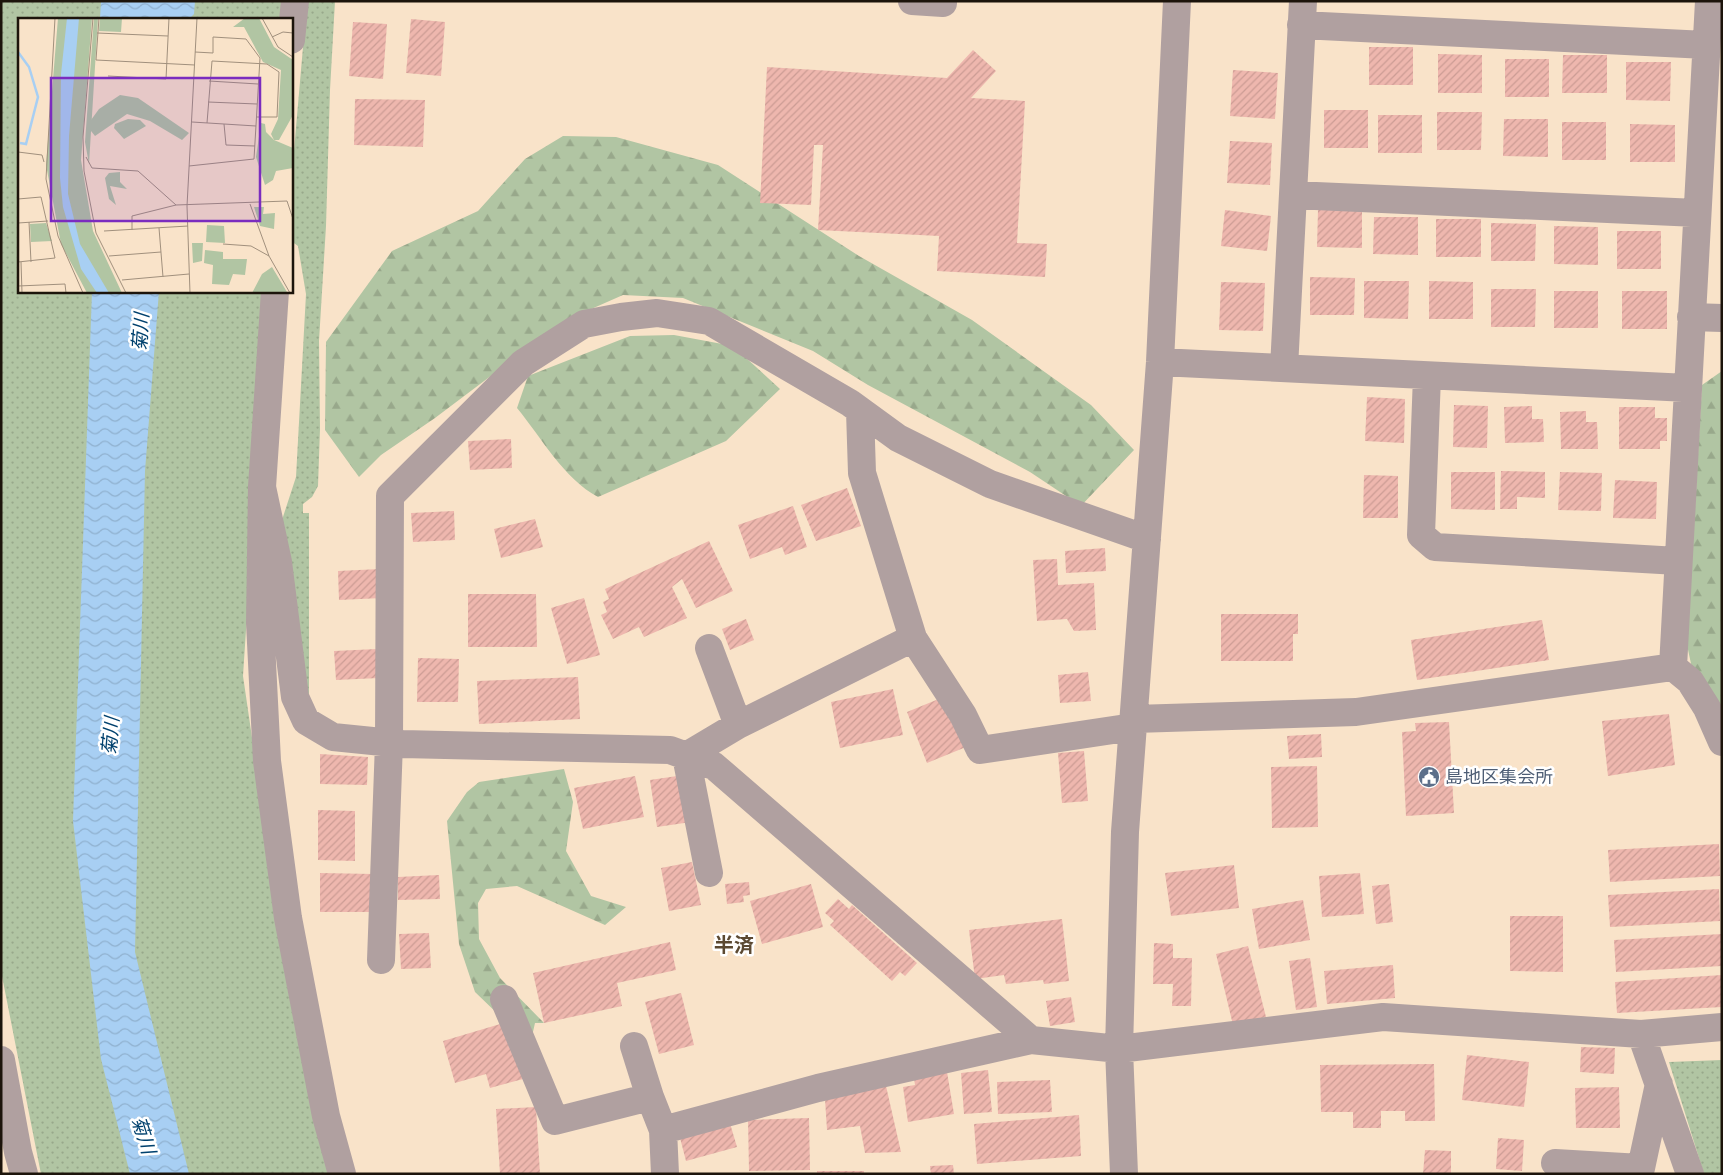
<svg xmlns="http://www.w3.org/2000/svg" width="1723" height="1175" viewBox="0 0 1723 1175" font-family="'PT Serif','Noto Sans JP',serif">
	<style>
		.grass { fill: url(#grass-dots) }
		.forest { fill: url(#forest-firs) }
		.water { fill: url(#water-waves) }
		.building { fill: url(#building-hatch) }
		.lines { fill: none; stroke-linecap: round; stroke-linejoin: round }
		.minor { stroke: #b0a0a0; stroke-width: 28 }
		.labels { text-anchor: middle; stroke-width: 5; stroke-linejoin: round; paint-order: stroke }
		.service-label { font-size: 18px; fill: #4e5e75; stroke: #fff; text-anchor: start }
		.water-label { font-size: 19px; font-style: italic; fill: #00416e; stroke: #fff }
		.quarter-label { font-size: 20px; font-weight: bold; fill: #5b4932; stroke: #fff }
		.inset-river { fill: none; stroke: #a8cff3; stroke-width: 2.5 }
		.inset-road { fill: none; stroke: #a1907d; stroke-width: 1 }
		.view { fill: #7b2cbf; fill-opacity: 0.15; stroke: #7b2cbf; stroke-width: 2.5 }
		.inset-edge { fill: none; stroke: #1c140b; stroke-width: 2.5 }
	</style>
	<defs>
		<pattern id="grass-dots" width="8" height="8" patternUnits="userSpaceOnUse" patternTransform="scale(1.25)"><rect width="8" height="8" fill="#b1c5a3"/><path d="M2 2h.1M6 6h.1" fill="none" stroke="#98a88b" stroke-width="1.8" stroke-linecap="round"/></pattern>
		<pattern id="forest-firs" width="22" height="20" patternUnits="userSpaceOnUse" patternTransform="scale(1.25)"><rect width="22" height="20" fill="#b1c5a3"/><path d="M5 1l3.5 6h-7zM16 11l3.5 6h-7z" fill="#98a88b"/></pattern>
		<pattern id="water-waves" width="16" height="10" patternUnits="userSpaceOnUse" patternTransform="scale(1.25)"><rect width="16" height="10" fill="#a8cff3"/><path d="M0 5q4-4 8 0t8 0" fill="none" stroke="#90b1cf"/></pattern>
		<pattern id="building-hatch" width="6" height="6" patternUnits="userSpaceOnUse" patternTransform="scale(1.25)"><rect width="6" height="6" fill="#eeb7ae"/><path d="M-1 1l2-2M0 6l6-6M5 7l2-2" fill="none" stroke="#cc9c94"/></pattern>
	</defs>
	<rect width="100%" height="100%" fill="#f9e3c9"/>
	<path class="grass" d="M1,1H290L288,19H19V291H268L243,676L290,997L328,1174H41L1,971Z
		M307,1H335L330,90L326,226L319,341L320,429L318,486L312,497L303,504V513H309V705L281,523L296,477L306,294L298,246L291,241V185Z
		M1722,1060V1174H1704L1669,1062Z"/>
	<path class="forest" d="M563,136L616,137L718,165L859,256L972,320L1091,405L1134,450L1078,509L1069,498L1030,472L868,385L813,351L683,298L623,295L564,321L435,418L381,455L359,477L325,430L326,342L392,251L478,211L525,159Z
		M674,335L733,346L780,389L726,441L598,497C564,479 541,437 517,408L528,376L630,336Z
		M1722,371V728L1693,673L1687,645L1702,385Z
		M564,769L573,802L566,851L591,896L626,907L605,925L517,886L486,889L478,903L479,939L500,978L544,1023H535L530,1045L475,992L459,944L447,821L467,792L479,782Z"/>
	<path class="water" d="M101,1H195L194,14L189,19H100Z
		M92,291H159L145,471L135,952L189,1174H130L101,1059L73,821Z"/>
	<path class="building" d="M411,19L445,22L441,76L406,73Z
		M353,22L387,24L383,79L349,76Z
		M1369,47H1413V85H1369Z
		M973,50L996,71L971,98L1025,101L1017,243L1047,244L1045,277L937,271L939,236L818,230L823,145H814L811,205L760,203L767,67L947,78Z
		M1438,54L1482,55V93H1438Z
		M1563,55H1607V93H1562Z
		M1505,59H1549V97H1505Z
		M1626,62H1671L1670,101L1626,100Z
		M1233,70L1278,73L1275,119L1230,116Z
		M355,99L425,100L423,147L354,145Z
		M1324,110H1368V148H1324Z
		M1437,112H1482L1481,150H1437Z
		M1378,115H1422V153H1378Z
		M1504,119H1548V157L1503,156Z
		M1562,122H1606V160H1562Z
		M1630,124L1675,125V162H1630Z
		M1230,141L1272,143L1270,185L1227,183Z
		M1225,210L1271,216L1267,251L1221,246Z
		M1318,210H1362V248L1317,247Z
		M1374,217H1418V255L1373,254Z
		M1436,219H1481V257H1436Z
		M1491,223L1536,224L1535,261H1491Z
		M1554,226L1598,227V265L1554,264Z
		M1617,231H1661V269H1617Z
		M1310,277L1355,278L1354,315H1310Z
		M1364,281H1409L1408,319L1364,318Z
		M1429,281L1473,282V319H1429Z
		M1221,282L1265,283L1263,331L1219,330Z
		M1491,289H1536L1535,327H1491Z
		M1554,291H1598V328H1554Z
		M1622,291H1667V329H1622Z
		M1367,397L1405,399L1404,443L1365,441Z
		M1454,405L1488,406L1487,448L1453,447Z
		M1532,406V419H1543L1544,442L1505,443L1504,407Z
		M1619,407H1655V418H1667V441H1660V449H1619Z
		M1586,411V422H1597L1598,449H1561L1560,412Z
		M511,439L512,468L470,470L468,441Z
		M1501,471L1545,472V498L1517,497V509H1500Z
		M1451,472H1495V510L1451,509Z
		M1560,472L1602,473L1601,511L1558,510Z
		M1364,475L1398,476V518H1363Z
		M1615,480L1657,482L1656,519L1613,518Z
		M847,488L861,526L816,541L801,505Z
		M793,506L807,547L785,555L782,547L750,559L738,525Z
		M454,511L455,540L413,542L411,513Z
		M535,519L543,547L501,558L494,529Z
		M709,541L733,591L696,608L682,579L672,587L687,618L644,637L639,627L613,639L601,615L607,612L603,602L609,599L605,589Z
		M1105,548L1106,571L1066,573L1065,551Z
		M1057,559L1058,585L1094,583L1096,630L1074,631L1067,619L1037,621L1033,560Z
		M380,569L382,598L339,600L338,571Z
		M468,594H536L537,647H468Z
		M584,598L600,655L567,664L551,608Z
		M1221,614H1298V634H1293V661H1221Z
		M746,619L754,640L730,650L722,629Z
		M1542,620L1549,660L1417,680L1411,640Z
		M377,649L379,678L336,680L334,651Z
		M418,658L459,659L458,702H417Z
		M1088,672L1091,701L1060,703L1058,675Z
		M578,677L580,719L479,724L477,681Z
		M893,689L903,735L840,748L831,702Z
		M946,696L966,747L927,763L907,712Z
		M1669,714L1675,765L1608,776L1602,721Z
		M1449,722L1454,813L1406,816L1402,732L1416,731L1415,723Z
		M1321,734L1322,757L1289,759L1287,736Z
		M1084,751L1088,801L1062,803L1058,753Z
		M320,754L368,757L367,785L320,784Z
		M1317,766L1318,827L1272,828L1271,767Z
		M684,775L691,822L657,827L650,780Z
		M635,776L644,817L583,829L574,788Z
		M318,810L355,811V861L318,860Z
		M1719,844L1720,876L1610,882L1608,850Z
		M692,862L701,905L669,911L661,868Z
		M1234,865L1239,908L1171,916L1165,873Z
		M320,873L374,874L375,912H320Z
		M1360,873L1364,914L1322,917L1319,876Z
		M439,875L440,899L398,900V877Z
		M749,882L750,895L743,896L744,902L727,904L725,884Z
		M811,884L823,927L762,944L750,901Z
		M1389,884L1393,922L1376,924L1372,886Z
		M1719,889L1720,921L1610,927L1608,895Z
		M838,899L849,909L852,905L917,963L905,976L900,972L892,981L830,925L834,921L825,913Z
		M1303,900L1310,940L1259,949L1252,909Z
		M1510,916H1563V972L1510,971Z
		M1062,919L1069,981L1044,984L1043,980L1006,984L1004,975L975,979L969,930Z
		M429,933L431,968L401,969L399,934Z
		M1722,934V966L1616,972L1614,940Z
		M670,942L676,970L617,983L622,1006L544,1023L533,973Z
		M1154,943L1173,944V958H1192L1191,1006H1172L1173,984H1153Z
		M1248,946L1266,1017L1233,1025L1216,954Z
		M1310,958L1317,1007L1296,1010L1289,961Z
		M1393,965L1395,998L1327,1004L1324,971Z
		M1722,975V1007L1617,1013L1615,982Z
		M681,993L694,1045L659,1054L645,1002Z
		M1071,997L1075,1022L1050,1026L1046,1001Z
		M507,1022L523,1079L490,1088L486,1074L455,1083L443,1041Z
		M1581,1047L1615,1048L1614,1074L1580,1072Z
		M1467,1055L1529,1062L1524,1107L1462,1100Z
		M1434,1064L1435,1121H1405V1111H1381V1128H1353V1112H1321L1320,1065Z
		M988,1070L992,1112L964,1114L961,1073Z
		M947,1072L954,1114L908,1122L903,1087L915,1085L914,1078Z
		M1050,1080L1052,1112L998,1114L997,1082Z
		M886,1086L901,1152L865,1153L860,1126L827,1130L825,1099Z
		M1619,1087L1620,1128H1576L1575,1088Z
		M536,1107L540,1174H500L496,1109Z
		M1079,1115L1081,1156L977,1164L974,1124Z
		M809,1118L810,1170L749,1171L748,1120Z
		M729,1120L737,1147L686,1161L679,1134Z
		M1498,1138L1524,1140L1522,1171L1496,1169Z
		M1425,1150L1451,1151V1174H1423Z
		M953,1165L954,1174H931L930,1166Z
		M817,1171H864V1174H817Z"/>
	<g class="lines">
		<path class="minor" d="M912,1L943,3V1
			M1301,25L1706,45
			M291,40L295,1
			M1293,195L1697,213
			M275,291L262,487L260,623L267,761L288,918L326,1116L342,1174
			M1691,317L1722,318
			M1160,362L1688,388
			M1284,368L1303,1
			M1427,376L1421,535L1435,547L1678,561
			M860,411L862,473L913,638
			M262,487L278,562L295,697L306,721L333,737L402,744L670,750L714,766L1031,1040
			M709,648L738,725L913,638L963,715L980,750L1133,727
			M1673,667L1690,681L1707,708L1722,742
			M1134,719L1356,712L1673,667L1709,1
			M709,873L686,756L738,725
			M381,960L389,743L390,496L523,363L584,324L621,317L657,313L709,321L850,403L898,438L990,484L1147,539
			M504,999L555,1121L650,1097L663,1130
			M1641,1034L1690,1174
			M634,1046L650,1097
			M1,1060L18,1152L24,1174
			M1555,1163L1641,1168L1659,1084
			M665,1174L663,1130L818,1088L1031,1040L1119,1049L1383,1017L1641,1034L1722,1027
			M1124,1174L1119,1049L1125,832L1160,362L1177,1"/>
	</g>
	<defs>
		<g id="civic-disc" transform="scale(1.125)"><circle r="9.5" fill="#5c6f8a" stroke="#fff"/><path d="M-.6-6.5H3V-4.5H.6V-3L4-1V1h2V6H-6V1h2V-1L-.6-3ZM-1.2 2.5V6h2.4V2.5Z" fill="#fff"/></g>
	</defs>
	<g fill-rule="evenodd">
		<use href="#civic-disc" x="1429" y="777"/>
	</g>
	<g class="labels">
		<g class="service-label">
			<text x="1445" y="783">島地区集会所</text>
		</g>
		<g class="water-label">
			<text transform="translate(140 332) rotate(-86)" y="7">菊川</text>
			<text transform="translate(110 736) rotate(-85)" y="7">菊川</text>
			<text transform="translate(144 1135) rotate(72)" y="7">菊川</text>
		</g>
		<g class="quarter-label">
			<text x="734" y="952">半済</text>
		</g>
	</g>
	<g transform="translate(18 18)">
		<rect width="275" height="275" fill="#f9e3c9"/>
		<path d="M40,0H74L63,142L75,213L104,275H69L43,226L28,147ZM76,0H80L71,146L67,124ZM82,0H104L103,14L81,13ZM227,0H241L256,29L275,42V97L261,122H256L253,116L260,101L263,52L245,44L226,9H215ZM236,189H246L245,196L257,195L256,211L242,208ZM28,205L34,223L13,224L12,206ZM189,207L206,208L207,225L188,224ZM174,225H185L184,243L175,245ZM187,232L205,234V241H229L227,257L215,256L211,267L194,266L195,247L186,245Z" fill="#b1c5a3"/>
		<path d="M102,77L120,80L171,115L164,122L132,103L109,96L77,118L73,113V102L81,91ZM110,101L122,102L128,108L106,121L96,110L97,106ZM243,105L247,106L248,114L256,122L275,130V150L258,153L255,162L247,167L238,139ZM102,154V164L109,171L92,168L98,187L91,181L87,160L91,155ZM254,249L269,274L234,275L244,256Z" fill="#b1c5a3"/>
		<path d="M49,0H61L51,118L50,176L62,226L91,275H79L63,251L45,189L42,160L43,56Z" fill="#a8cff3"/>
		<path class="inset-river" d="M0,34L11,49L20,79L8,126L2,125"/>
		<path class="inset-road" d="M37,0L28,161L40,218L65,275M75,0L65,119L66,153L78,215L108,275M81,0L78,42L177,47M244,0L260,29L275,39M79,15L150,18M254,19L265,14L275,15M90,58L148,61L151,0M191,63L240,66M190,84L239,86M0,97V123M174,104L238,108M189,105L194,43L249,46L261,54L259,99H239M206,106L208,127L237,128M0,134L24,137L26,144M68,139L74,150L120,153L158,187M171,148L236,141L242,40L228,21L195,19V35L177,34M0,181L23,179L37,240L0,244M232,186L251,238L272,275M11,204L13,244M0,205L30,203M141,210L145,259M114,212V198L158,187L269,183L275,201M86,213L170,208M205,226L233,228L251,238M91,238L143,234M3,244L4,275M104,262L171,256M0,268L47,266L48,275M172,275L169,188L179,0"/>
		<path class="view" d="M33,60H242V203H33Z"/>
		<rect width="275" height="275" class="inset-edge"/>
	</g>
	<rect width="1723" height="1175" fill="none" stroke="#1c140b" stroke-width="5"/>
</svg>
